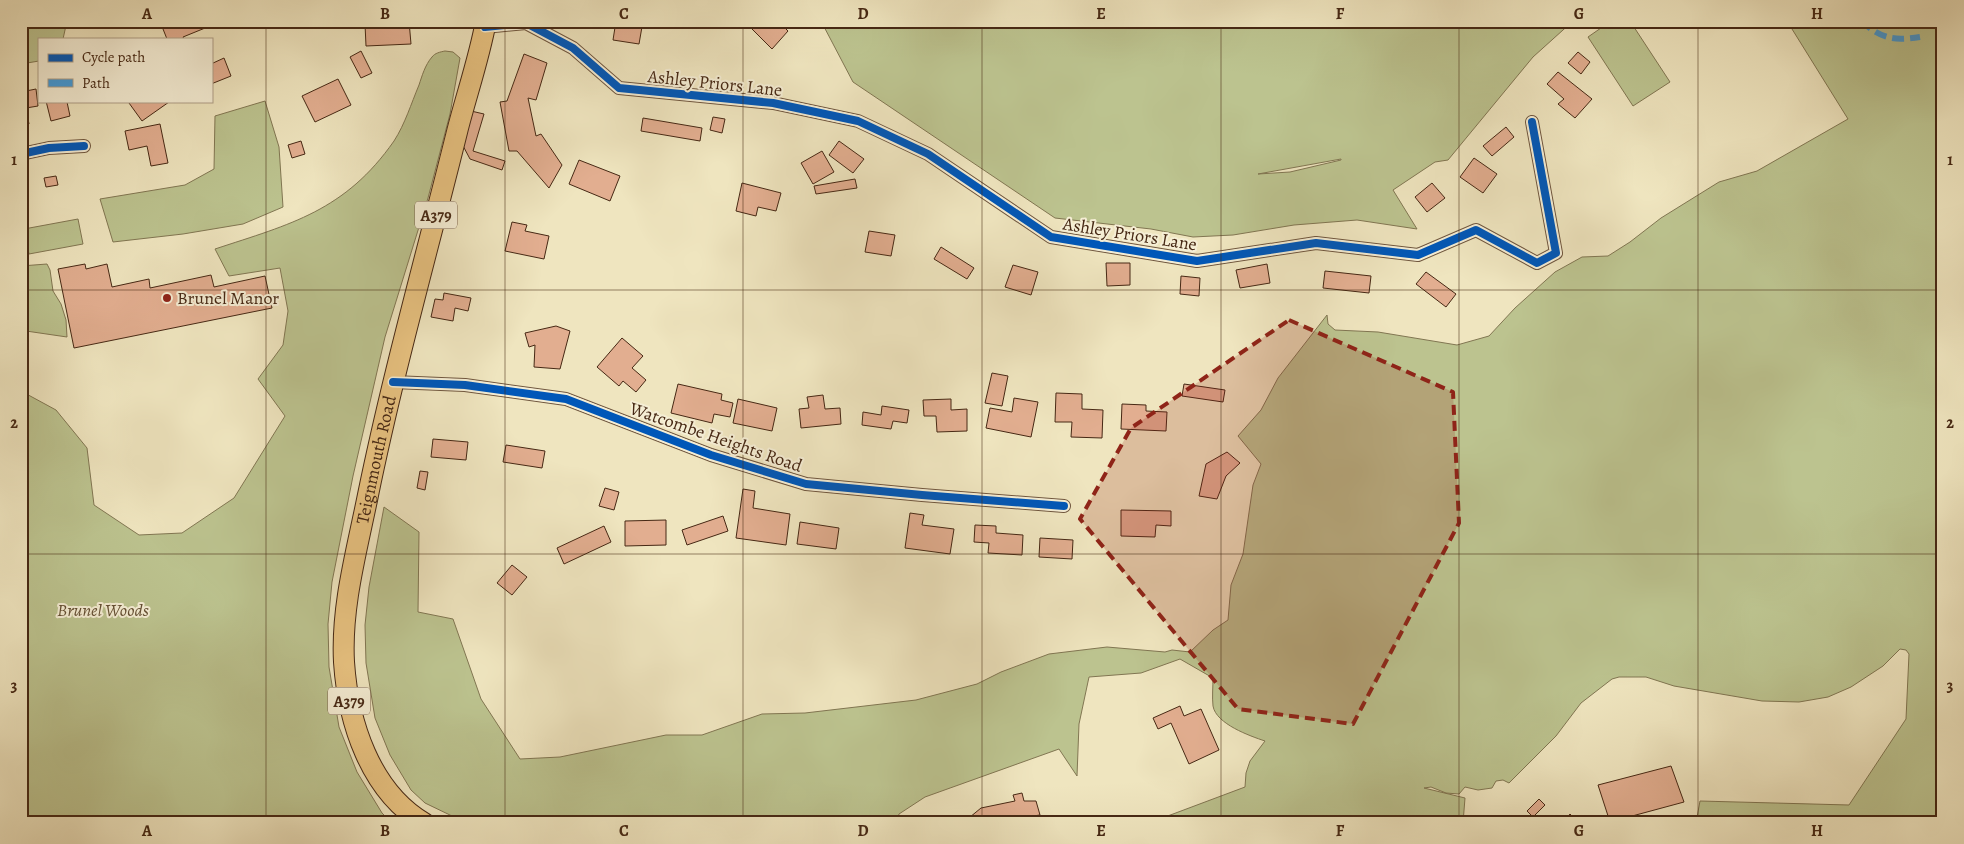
<svg xmlns="http://www.w3.org/2000/svg" width="1964" height="844" viewBox="0 0 1964 844" font-family="Alegreya,serif">
	<style>
		.green { fill: #bcc38f; stroke: #817652; fill-rule: evenodd }
		.building { fill: #e2ae90; stroke: #462814 }
		.lines { fill: none; stroke-linecap: round; stroke-linejoin: round }
		.street-casing { stroke: #70573f; stroke-width: 14 }
		.primary-casing { stroke: #462814; stroke-width: 22 }
		.street { stroke: #f5eed5; stroke-width: 12 }
		.primary { stroke: #e8c280; stroke-width: 20 }
		.quiet { stroke: #409cde; stroke-width: 6; stroke-dasharray: 12 6; stroke-linecap: butt }
		.cycleway-casing { stroke: #f5eed5; stroke-width: 11 }
		.cycleway { stroke: #0057b8; stroke-width: 8 }
		.marked { fill: #8f2418; fill-opacity: 0.2; stroke: #8f2418; stroke-width: 4; stroke-dasharray: 10 6; stroke-linejoin: round }
		.grid { fill: none; stroke: #462814; stroke-width: 1; stroke-opacity: 0.55 }
		.poi-dot { fill: #8f2418; stroke: #f5eed5; stroke-width: 2 }
		.labels { text-anchor: middle; stroke-width: 4; stroke-linejoin: round; paint-order: stroke }
		.shield { fill: #f5eed5; stroke: #7a634e; stroke-width: 1 }
		.shield-label { font-size: 16px; font-weight: bold; fill: #462814 }
		.street-label { font-size: 18px; fill: #462814; stroke: #f5eed5 }
		.poi-label { font-size: 18px; fill: #462814; stroke: #f5eed5; text-anchor: start }
		.park-label { font-size: 18px; font-style: italic; fill: #644f33; stroke: #f5eed5 }
		.neatline { fill: none; stroke: #462814; stroke-width: 2 }
		.grid-label { font-size: 16px; text-anchor: middle; font-weight: bold; fill: #462814 }
	</style>
	<rect width="100%" height="100%" fill="#efe5bf"/>
	<filter id="stains"><feTurbulence type="fractalNoise" baseFrequency=".004" numOctaves="4"/><feColorMatrix values="0 0 0 0 .2 0 0 0 0 .09 0 0 0 0 .02 0 0 0 .5 -.17"/></filter>
	<radialGradient id="worn" r=".72"><stop offset=".6" stop-color="#630" stop-opacity="0"/><stop offset="1" stop-color="#630" stop-opacity=".3"/></radialGradient>
	<path class="green" d="M21,21H67L63,39H39V61L21,64Z
		M821,21H1573L1533,57L1448,160L1435,162L1393,190L1417,229L1357,220L1294,225L1233,235L1193,237L1151,229L1055,218L853,82ZM1341,160L1290,172L1258,174L1341,159Z
		M1611,21H1630L1670,82L1633,106L1588,37Z
		M1787,21H1943V823H1696L1700,801L1849,805L1906,719L1909,654L1906,650L1900,649L1883,666L1851,687L1828,697L1799,702L1762,701L1674,686L1646,677H1619L1612,679L1581,703L1556,736L1509,783L1503,780L1496,781L1492,788L1478,790L1465,787L1459,794L1446,793L1431,787L1424,788L1465,798L1463,823H1149L1245,787L1246,773L1250,761L1265,741C1250,736 1216,724 1213,706C1212,697 1213,687 1213,678L1180,659L1141,673L1089,677L1079,724L1077,776L1059,749L925,797L899,814L896,823H473L452,816L425,803L411,790L390,755L375,718L366,663L365,625L369,587L384,507L419,532L418,612L453,619L481,699L520,759L560,757L666,735H702L762,714L805,713L916,700L977,684L1001,672L1049,654L1107,647L1165,652L1172,650L1190,652L1213,630L1228,620L1231,585L1243,554L1253,485L1261,464L1238,436L1261,410L1278,378L1327,315L1328,324L1335,330L1378,332L1457,345L1489,336L1515,308L1555,272L1582,257L1608,256L1630,242L1661,218L1719,182L1757,171L1848,119Z
		M445,51L453,52L460,58L450,114L428,198L385,337L353,476L332,582L328,624L329,667L339,727L357,772L382,813L392,823H21V391L56,410L87,448L94,505L139,535L182,533L234,498L285,416L258,379L283,345L288,311L280,268L229,276L215,249C291,224 345,211 394,141C405,124 411,104 419,85C422,76 425,65 432,57C435,53 440,52 445,51Z
		M265,101L279,147L283,207L243,224L183,234L113,242L100,199L185,185L214,169L215,116Z
		M78,219L83,244L29,254L24,229Z
		M47,264L50,270L53,291L61,304L66,320L67,337L26,331L21,332V266Z"/>
	<path class="building" d="M167,21H209L210,26L183,37L184,39H167L161,24Z
		M409,21L411,44L366,46L365,24Z
		M616,21H643L639,44L613,40Z
		M744,21H778L788,31L772,49Z
		M361,51L372,73L361,78L350,57Z
		M1578,52L1590,62L1581,74L1568,63Z
		M524,54L547,63L536,100L528,98L536,136L541,134L562,165L549,188L517,151H509L500,102L507,101Z
		M224,58L231,76L211,84V64Z
		M1558,72L1592,99L1575,118L1558,104L1564,99L1547,84Z
		M338,79L351,105L315,122L302,96Z
		M36,89L38,106L26,108L29,124L21,125V92Z
		M46,101H71L67,102L70,116L51,121Z
		M132,101H168L169,102L142,121L129,103Z
		M471,111L484,114L473,151L505,161L502,170L470,159L461,142Z
		M713,117L725,119L722,133L710,130Z
		M643,118L702,128L700,141L641,131Z
		M160,124L168,163L151,166L147,146L129,150L125,131Z
		M1506,127L1514,137L1492,156L1483,146Z
		M301,141L305,154L292,158L288,145Z
		M839,141L864,159L853,173L829,155Z
		M822,151L834,172L813,184L801,163Z
		M1474,158L1497,174L1483,193L1460,177Z
		M579,160L620,176L610,201L569,184Z
		M56,176L58,185L46,187L44,178Z
		M855,179L857,188L816,194L814,186Z
		M742,183L781,193L776,211L758,207L756,216L736,211Z
		M1432,183L1445,198L1427,212L1415,197Z
		M512,222L527,225L525,231L549,236L544,259L505,251Z
		M869,231L895,235L891,256L865,252Z
		M941,247L974,268L967,279L934,259Z
		M1106,263H1130V285L1107,286Z
		M85,264L86,269L107,264L112,287L149,279L150,288L211,275L214,287L265,276L272,308L74,348L58,269Z
		M1267,264L1270,283L1240,288L1236,270Z
		M1013,265L1038,272L1031,295L1005,287Z
		M1325,271L1371,276L1369,293L1323,288Z
		M1426,272L1456,294L1446,307L1416,284Z
		M1181,276L1200,278L1199,296L1180,294Z
		M444,293L471,298L468,311L455,308L453,321L431,317L435,299L443,300Z
		M556,326L570,331L560,369L534,367L535,345L529,347L525,333Z
		M622,338L643,356L632,368L646,380L636,392L623,381L619,386L597,367Z
		M992,373L1008,376L1002,406L985,403Z
		M678,384L722,394L721,400L733,403L730,417L714,414L712,423L671,413Z
		M1184,384L1225,390L1223,402L1182,396Z
		M1056,393L1082,394V409L1103,410L1102,438L1071,437L1072,422H1055Z
		M823,395L825,409L840,408L841,424L801,428L799,409L809,408L807,397Z
		M1014,398L1038,402L1031,437L986,428L990,408L1012,412Z
		M738,399L777,408L772,431L733,423Z
		M951,399V410L967,409V431L937,432L936,416H924L923,400Z
		M1122,404L1146,405V411L1167,412L1166,431L1121,429Z
		M882,406L909,410L907,423L893,421L891,429L862,425L863,412L881,415Z
		M433,439L468,442L466,460L431,457Z
		M506,445L545,451L542,468L503,462Z
		M1227,452L1240,463L1226,476L1217,499L1199,496L1206,464Z
		M420,471L428,472L425,490L417,488Z
		M605,488L619,492L614,510L599,506Z
		M743,489L755,491L753,508L790,514L786,545L736,538Z
		M1121,510L1171,511V526L1156,525L1155,537L1121,536Z
		M910,513L924,515L922,525L954,529L950,554L905,548Z
		M723,516L728,531L687,545L682,530Z
		M666,520V545L625,546V521Z
		M800,522L839,528L836,549L797,544Z
		M975,525L996,526V533L1023,535L1022,555L988,553L989,543L974,542Z
		M604,526L611,542L564,564L557,548Z
		M1040,538L1073,540L1072,559L1039,557Z
		M512,565L527,577L512,595L497,583Z
		M1180,706L1184,716L1201,709L1219,750L1189,764L1171,723L1158,729L1153,718Z
		M1671,766L1684,802L1610,822L1598,785Z
		M1022,793L1024,801H1036L1040,815L986,823L964,822L981,808L1015,801L1013,795Z
		M1539,799L1545,805L1533,817L1527,811Z
		M1570,814L1579,823H1562Z"/>
	<g class="lines">
		<g class="street-casing">
			<path id="street" d="M485,27L526,23L573,48L619,88L773,103L858,121L928,154L1051,237L1197,261L1316,243L1418,255L1476,230L1537,263L1556,253L1532,122
				M21,154L49,148L84,146
				M393,382L465,385L566,399L711,455L806,484L922,495L1064,506"/>
		</g>
		<g class="primary-casing">
			<g id="primary">
				<path id="s1" d="M424,823C370,791 348,722 344,662C341,606 357,550 368,495C393,373 427,253 457,132C466,96 479,59 486,21"/>
			</g>
		</g>
		<use href="#street" class="street"/>
		<use href="#primary" class="primary"/>
		<path class="quiet" d="M1861,21C1882,39 1893,41 1920,37"/>
		<g class="cycleway-casing">
			<path id="cycleway" d="M485,27L526,23L573,48L619,88L773,103L858,121L928,154L1051,237L1197,261L1316,243L1418,255L1476,230L1537,263L1556,253L1532,122
				M21,154L49,148L84,146
				M393,382L465,385L566,399L711,455L806,484L922,495L1064,506"/>
		</g>
		<use href="#cycleway" class="cycleway"/>
	</g>
	<path class="marked" d="M1289,320L1453,392L1459,523L1353,724L1238,709L1080,519L1131,428Z"/>
	<path class="grid" d="M266,21V823M505,21V823M743,21V823M982,21V823M1221,21V823M1459,21V823M1698,21V823M21,290H1943M21,554H1943"/>
	<circle class="poi-dot" cx="167" cy="298" r="5"/>
	<g class="labels">
		<g class="shield">
			<rect x="415" y="201.5" width="42" height="27" rx="4"/>
			<rect x="328" y="687.5" width="42" height="27" rx="4"/>
		</g>
		<g class="shield-label">
			<text x="436" y="221">A379</text>
			<text x="349" y="707">A379</text>
		</g>
		<g class="street-label">
			<text transform="translate(715 83) rotate(6)" y="6">Ashley Priors Lane</text>
			<text transform="translate(1130 234) rotate(9)" y="6">Ashley Priors Lane</text>
			<text transform="translate(716 437) rotate(19)" y="6">Watcombe Heights Road</text>
			<text dy="6" stroke="none"><textPath href="#s1" startOffset="392">Teignmouth Road</textPath></text>
		</g>
		<g class="poi-label">
			<text x="177" y="304">Brunel Manor</text>
		</g>
		<g class="park-label">
			<text x="103" y="616">Brunel Woods</text>
		</g>
	</g>
	<rect width="1964" height="844" fill="none" stroke="#efe5bf" stroke-width="55"/>
	<rect x="38" y="38" width="175" height="65" fill="#f5eed5" stroke="#af9f88"/>
	<rect x="48" y="54" width="25" height="8" fill="#0057b8" stroke="#af9f88"/>
	<text x="82" y="62" font-size="15" fill="#462814">Cycle path</text>
	<rect x="48" y="79" width="25" height="8" fill="#409cde" stroke="#af9f88"/>
	<text x="82" y="88" font-size="15" fill="#462814">Path</text>
	<rect x="28" y="28" width="1908" height="788" class="neatline"/>
	<g class="grid-label">
		<text x="147" y="19">A</text>
		<text x="385" y="19">B</text>
		<text x="624" y="19">C</text>
		<text x="863" y="19">D</text>
		<text x="1101" y="19">E</text>
		<text x="1340" y="19">F</text>
		<text x="1579" y="19">G</text>
		<text x="1817" y="19">H</text>
		<text x="14" y="165">1</text>
		<text x="1950" y="165">1</text>
		<text x="14" y="428">2</text>
		<text x="1950" y="428">2</text>
		<text x="14" y="691">3</text>
		<text x="1950" y="691">3</text>
		<text x="147" y="836">A</text>
		<text x="385" y="836">B</text>
		<text x="624" y="836">C</text>
		<text x="863" y="836">D</text>
		<text x="1101" y="836">E</text>
		<text x="1340" y="836">F</text>
		<text x="1579" y="836">G</text>
		<text x="1817" y="836">H</text>
	</g>
	<rect width="100%" height="100%" filter="url(#stains)"/>
	<rect width="100%" height="100%" fill="url(#worn)"/>
</svg>
